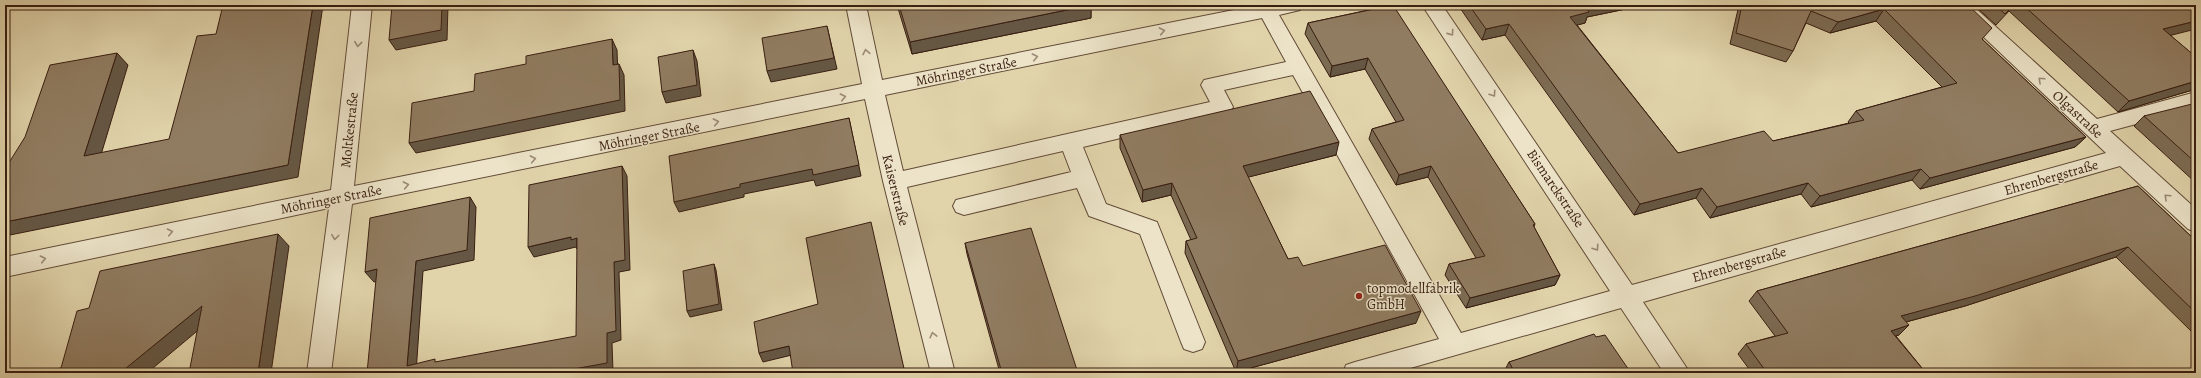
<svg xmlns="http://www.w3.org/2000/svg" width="2201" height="378" viewBox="0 0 2201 378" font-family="Alegreya,serif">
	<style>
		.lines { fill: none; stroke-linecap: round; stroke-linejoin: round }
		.minor-casing { stroke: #624b37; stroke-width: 2 }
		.minor { fill: #ece3c8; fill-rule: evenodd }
		.wall { fill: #7c6b53; stroke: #381d10 }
		.shaded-wall { fill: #655744; stroke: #381d10 }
		.building { fill: #907c61; stroke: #381d10 }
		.oneway { stroke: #9b8a75 }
		.poi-dot { fill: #8f2418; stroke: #ece3c8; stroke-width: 1.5 }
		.labels { text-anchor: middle; stroke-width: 3; stroke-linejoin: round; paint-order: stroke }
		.street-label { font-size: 14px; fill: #381d10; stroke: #ece3c8 }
		.poi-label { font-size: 14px; fill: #381d10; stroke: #ece3c8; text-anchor: start }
	</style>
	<rect width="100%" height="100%" fill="#e1d4ab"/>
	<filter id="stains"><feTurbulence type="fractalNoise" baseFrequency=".005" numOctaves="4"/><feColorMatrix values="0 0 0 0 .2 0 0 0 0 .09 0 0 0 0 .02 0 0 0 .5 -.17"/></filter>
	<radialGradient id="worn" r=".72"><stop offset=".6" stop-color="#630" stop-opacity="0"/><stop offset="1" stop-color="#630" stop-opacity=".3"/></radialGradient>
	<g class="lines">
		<g class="minor-casing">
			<path id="minor" d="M352,5H372L354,186L862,84L846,5H866L882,80L1259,5H1303L1300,10L1279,15L1461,333L1610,291L1422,5H1442L1632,285L2106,153L1950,5H1972L2097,119L2196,92V108L2110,131L2196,209V232L2188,229L2120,166L1643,302L1690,373H1664L1621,308L1393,373H1343L1346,365L1355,362L1439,339L1293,75L1224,90L1233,107L1230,112L1083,147L1106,204L1157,222L1205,342L1202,349L1193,352L1184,349L1181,342L1140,234L1089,216L1077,188L964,215L956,212L953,206L956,200L1071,172L1063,151L907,187L955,373H931L883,181L865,99L352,204L331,373H307L329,208L5,277V257L331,190ZM1262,18L1286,62L1204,80L1201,85L1210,102L903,171L885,95Z"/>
		</g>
		<use href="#minor" class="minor"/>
	</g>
	<path class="wall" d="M897,5H1091V18L912,54Z
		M1392,5L1535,224L1534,227L1560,275L1555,285L1466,308L1445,275L1449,264L1476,258L1428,177L1396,185L1369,139L1372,129L1396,122L1365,69L1330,77L1305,34L1308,23Z
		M1458,5H1645L1587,17L1585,23L1577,25L1678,153L1773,141L1849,123L1848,122L1856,111L1942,87L1876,21L1830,33L1806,23L1793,51L1786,62L1730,44L1739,5H1968L1983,40L2086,137L2075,147L1920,189L1912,180L1811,207L1801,194L1710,218L1696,198L1634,215L1505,35L1482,40Z
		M1974,5H2195L2171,36L2196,57V89L2118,112L2009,11L1996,25Z
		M2196,108V183L2134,126L2144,116Z
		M1120,135L1336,155L1248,177L1288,259L1416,323L1236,372L1185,253L1186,241L1191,240L1171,195L1142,202L1120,148Z
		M2138,186L2196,241V336L2116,257L1965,306L1906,322L1899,335L1896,336L1926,373H1752L1738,354L1746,344L1775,336L1749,301L1757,291Z
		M965,243L1078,373H1000L967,254Z
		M1596,337L1631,373H1504V372L1509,362Z"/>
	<path class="shaded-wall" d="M313,5H323L298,177L5,236V222L288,165Z
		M442,5H448L447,40L396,50L389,40Z
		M1091,5V18L912,54L910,42Z
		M1596,5H1645L1587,17L1585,23L1566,28L1570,17L1586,7Z
		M1884,9L1876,21L1830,33L1838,22Z
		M2196,21V29L2152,40L2163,29Z
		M1509,24L1505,35L1482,40L1486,29Z
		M827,26L837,69L771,82L767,71Z
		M612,39L617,50L618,76L613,65Z
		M693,50L697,61L701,96L666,103L662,92Z
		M117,53L128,65L97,168L84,156Z
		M1368,58L1365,69L1330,77L1332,66Z
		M619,64L624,75L625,111L416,153L409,143Z
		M2196,81V89L2118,112L2129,101Z
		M849,118L861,176L816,186L814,180L744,194V197L679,212L674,202L740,184Z
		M2086,137L2075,147L1920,189L1930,178Z
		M1339,142L1336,155L1241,179L1243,166Z
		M622,166L627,176L630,270L619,272L621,340L612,343L613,372L608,373H552L607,333L614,262Z
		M1431,166L1428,177L1396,185L1399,175Z
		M1921,169L1912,180L1811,207L1820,196Z
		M1172,183L1171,195L1142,202L1143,190Z
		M1808,183L1801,194L1710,218L1717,207Z
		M1702,188L1696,198L1634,215L1640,204Z
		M470,197L476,207L474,260L423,271L416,373L407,366L416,261Z
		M278,234L289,246L271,373H258Z
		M571,237L577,238V249L576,247L534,257L528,247Z
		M2128,247L2116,257L1965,306L1891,326L1901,316Z
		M714,264L716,270L722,310L690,317L687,311Z
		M377,269L385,279L374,282L365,272Z
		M1560,275L1555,285L1466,308L1470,298Z
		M202,306L214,317L147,373H120Z
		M1421,311L1416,323L1236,372L1238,361Z
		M1909,325L1899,335L1882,340L1891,331Z
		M789,346L792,355L763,362L759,353Z"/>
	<path class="building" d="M223,5H313L288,165L5,222V169L25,137L50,65L117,53L84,156L169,139L197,36L216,34Z
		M392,5H442L441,30L389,40Z
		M899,5H1091L910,42Z
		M1393,5L1535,224L1533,225L1560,275L1470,298L1449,264L1485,256L1431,166L1399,175L1372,129L1404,120L1368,58L1332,66L1308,23Z
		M1469,5H1596L1586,7L1589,12L1570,17L1678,153L1764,131L1773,141L1864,120L1856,111L1957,83L1884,9L1838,22L1811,11L1793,51L1736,33L1742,5H1968L1992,28L1982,39L2086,137L1930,178L1921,169L1820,196L1808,183L1717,207L1702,188L1640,204L1509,24L1486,29Z
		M1995,5H2014L2005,14Z
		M2023,5H2195L2196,6V21L2163,29L2196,57V81L2129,101Z
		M827,26L834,58L767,71L762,38Z
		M612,39L613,65L619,64L620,100L409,143L412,103L474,91L475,74L526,64V56Z
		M693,50L697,85L662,92L658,57Z
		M1310,91L1339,142L1243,166L1288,259L1298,257L1303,266L1385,245L1421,311L1238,361L1186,241L1197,238L1172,183L1143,190L1120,135Z
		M2192,104L2196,108V163L2144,116Z
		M849,118L859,165L813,175L812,169L740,184V187L674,202L669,156Z
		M622,166L625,260L614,262L616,331L607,333V363L552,373H367L377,269L365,272L370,218L470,197L467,250L416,261L407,366L435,359V362L576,336L577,238L571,240V237L528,247L529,185Z
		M2138,186L2196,241V313L2128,247L1975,296L1901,316L1909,325L1891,331L1926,373H1767L1746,344L1788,333L1757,291Z
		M871,222L905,373H793L789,346L759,353L754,322L818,304L806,238Z
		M1031,228L1078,373H1002L965,243Z
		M278,234L258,373H189L202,306L120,373H30L61,368L77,311L89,308L100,271Z
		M714,264L719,304L687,311L683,271Z
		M1594,334L1596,337L1605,335L1631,373H1515L1509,362Z"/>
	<defs><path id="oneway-chevron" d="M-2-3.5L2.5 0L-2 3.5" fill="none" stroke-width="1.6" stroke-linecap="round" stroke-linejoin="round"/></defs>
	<g class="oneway">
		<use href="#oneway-chevron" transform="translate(1162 31) rotate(-11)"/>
		<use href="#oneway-chevron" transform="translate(1451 33) rotate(55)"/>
		<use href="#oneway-chevron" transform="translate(358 44) rotate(96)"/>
		<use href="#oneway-chevron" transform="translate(866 52) rotate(-101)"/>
		<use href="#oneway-chevron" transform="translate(1035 57) rotate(-11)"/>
		<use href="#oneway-chevron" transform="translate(2041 80) rotate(-137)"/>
		<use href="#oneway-chevron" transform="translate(1493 94) rotate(56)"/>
		<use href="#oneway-chevron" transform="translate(843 97) rotate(-12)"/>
		<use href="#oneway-chevron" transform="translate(716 122) rotate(-11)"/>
		<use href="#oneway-chevron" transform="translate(533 159) rotate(-11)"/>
		<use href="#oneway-chevron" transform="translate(406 185) rotate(-11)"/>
		<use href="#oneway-chevron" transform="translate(2167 197) rotate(-137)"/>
		<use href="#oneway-chevron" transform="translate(170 232) rotate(-12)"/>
		<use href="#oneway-chevron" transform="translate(335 237) rotate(97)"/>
		<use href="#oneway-chevron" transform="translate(1596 248) rotate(56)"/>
		<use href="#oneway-chevron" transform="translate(43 259) rotate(-12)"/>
		<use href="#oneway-chevron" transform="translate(933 335) rotate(-104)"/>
	</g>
	<circle class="poi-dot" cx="1359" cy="296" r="4"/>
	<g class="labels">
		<g class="street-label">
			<text transform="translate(966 71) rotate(-11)" y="5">Möhringer Straße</text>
			<text transform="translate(2078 114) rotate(43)" y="5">Olgastraße</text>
			<text transform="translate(349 130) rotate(-84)" y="5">Moltkestraße</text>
			<text transform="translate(649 136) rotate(-11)" y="5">Möhringer Straße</text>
			<text transform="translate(2051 177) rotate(-16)" y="5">Ehrenbergstraße</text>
			<text transform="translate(1556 188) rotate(56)" y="5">Bismarckstraße</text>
			<text transform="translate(896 190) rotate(76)" y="5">Kaiserstraße</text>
			<text transform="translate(331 199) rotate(-11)" y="5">Möhringer Straße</text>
			<text transform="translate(1739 264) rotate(-16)" y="5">Ehrenbergstraße</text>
		</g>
		<g class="poi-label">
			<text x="1367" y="293">topmodellfabrik<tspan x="1367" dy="16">GmbH</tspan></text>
		</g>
	</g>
	<rect width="2201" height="378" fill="none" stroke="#e1d4ab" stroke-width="20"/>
	<rect x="6" y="6" width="2189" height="366" fill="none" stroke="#381d10" stroke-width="2"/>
	<rect x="10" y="10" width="2181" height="358" fill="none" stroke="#381d10"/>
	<rect width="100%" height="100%" filter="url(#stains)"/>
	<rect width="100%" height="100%" fill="url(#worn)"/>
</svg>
